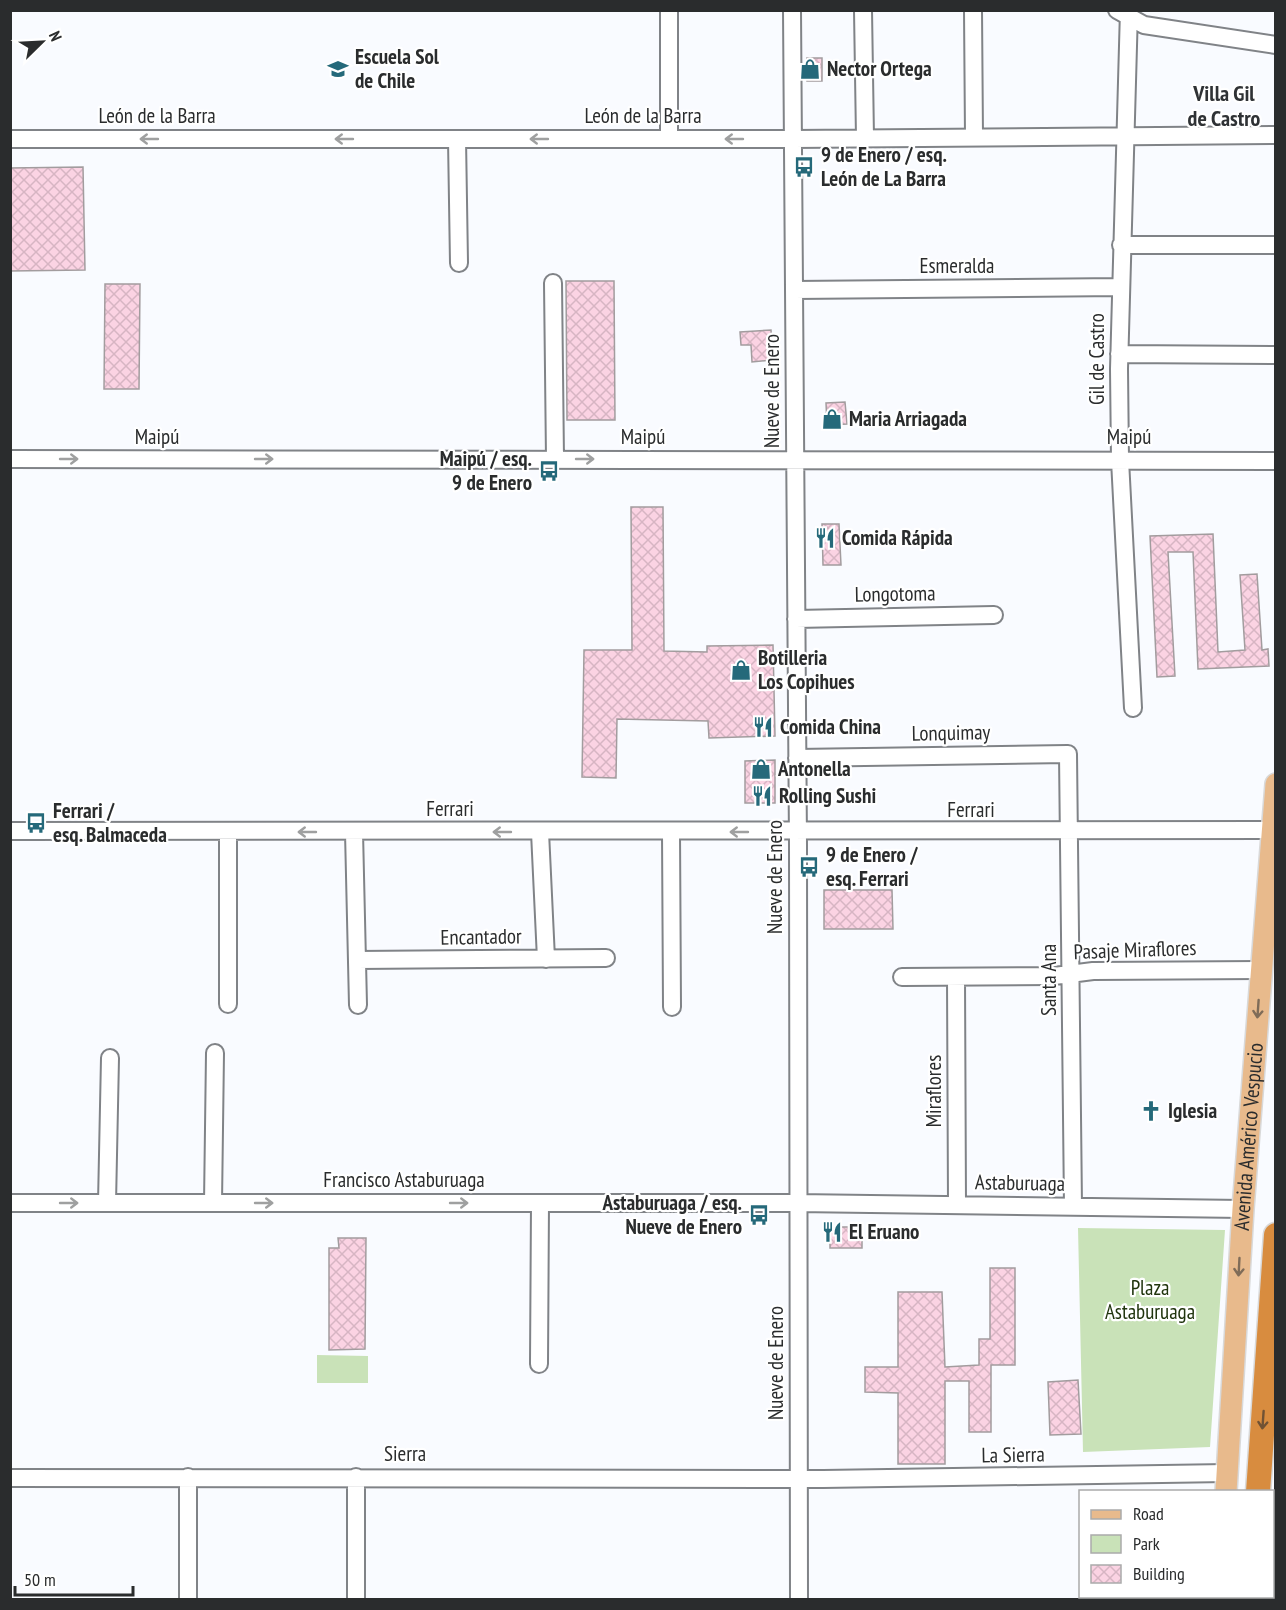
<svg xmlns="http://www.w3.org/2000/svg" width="1286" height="1610" viewBox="0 0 1286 1610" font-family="'PT Sans Narrow',sans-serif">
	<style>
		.park { fill: #c9e2b8 }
		.building { fill: url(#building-cross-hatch); stroke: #a29c9e; stroke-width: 1.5 }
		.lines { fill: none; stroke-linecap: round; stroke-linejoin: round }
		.minor-casing { stroke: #808387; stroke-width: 20 }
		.major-casing { stroke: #d9d9d9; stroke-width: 24 }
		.highway-casing { stroke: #d9d9d9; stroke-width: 27 }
		.minor { stroke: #fff; stroke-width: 16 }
		.major { stroke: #e8ba8c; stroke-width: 21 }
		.highway { stroke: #d88c3f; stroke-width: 24 }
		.oneway { stroke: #9fa0a0 }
		.oneway2 { stroke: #7f6c58 }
		.oneway3 { stroke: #705234 }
		.labels { text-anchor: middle; stroke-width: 4.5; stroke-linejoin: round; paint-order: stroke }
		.poi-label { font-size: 21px; font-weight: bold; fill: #2a2c2d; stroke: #fff; text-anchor: start }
		.street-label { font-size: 21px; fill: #2a2c2d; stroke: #fff }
		.park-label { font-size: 21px; fill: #20340d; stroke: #fff }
		.neighbourhood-label { font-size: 22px; font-weight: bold; fill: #2f3235; stroke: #fff }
	</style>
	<defs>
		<pattern id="building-cross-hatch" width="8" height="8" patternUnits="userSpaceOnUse" patternTransform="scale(1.5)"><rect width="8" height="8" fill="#fbd3e3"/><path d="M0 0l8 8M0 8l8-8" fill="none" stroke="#d7b5c3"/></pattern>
	</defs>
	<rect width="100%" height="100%" fill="#f9fbff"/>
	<path class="park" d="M1078,1228L1225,1230L1210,1447L1083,1452Z
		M317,1355L368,1356V1383H317Z"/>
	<path class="building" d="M807,58H822V81H807Z
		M83,167L85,270L10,271V168Z
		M566,281H614L615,420H567Z
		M105,284H140L139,389H104Z
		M771,330L773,360L752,362L751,345H741L740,332Z
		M845,402L847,424L827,425L826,403Z
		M631,507H663L664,651L707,652V646L773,645L775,736L709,738L708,721L617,719L616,778L582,777L584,650H632Z
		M822,524H839L841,565H823Z
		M1213,534L1218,652L1245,650L1240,575L1257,574L1262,650L1268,649L1269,666L1198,669L1193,552H1168L1175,676L1157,677L1150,536Z
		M775,760V803H745V761Z
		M824,890H892L893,929H824Z
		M830,1227H862V1248H830Z
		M338,1238H366L365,1349L329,1350V1248H339Z
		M990,1268H1015V1365H991V1432H969V1381H945V1464H898V1393L865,1392V1367H898V1292H942L945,1367L979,1365V1339H990Z
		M1078,1380L1081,1434L1050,1435L1048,1382Z"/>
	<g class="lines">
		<g class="minor-casing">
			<path id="minor" d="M792,10L798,845L799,1600
				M863,10L865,138
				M973,10L974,137
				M1117,10L1144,25L1276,45
				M1129,10L1119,369L1120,460L1133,708
				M10,139H793L1276,135
				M457,139L459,263
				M669,139V10
				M1121,245H1276
				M553,283L555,459
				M794,290L1120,287
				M1119,354L1276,355
				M10,459L1276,461
				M796,619L994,615
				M797,758L1068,754L1073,1206
				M10,831L1272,830
				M354,832L358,1005
				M540,832L546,959
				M671,832L672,1007
				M357,960L606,958
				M902,977L1054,976L1093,971L1261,970
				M956,977L957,1205
				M228,1004V832
				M10,1203H797L1243,1209
				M107,1203L110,1058
				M213,1203L215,1053
				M539,1364L540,1203
				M188,1477V1600
				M10,1478L823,1479L1227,1473
				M356,1600V1477"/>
		</g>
		<g class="major-casing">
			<g id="major">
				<path id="s1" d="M1226,1492L1243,1209L1276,784"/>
				<path d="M1219,1600V1596"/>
			</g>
		</g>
		<g class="highway-casing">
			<path id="highway" d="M1258,1492L1276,1235
				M1251,1600V1596"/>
		</g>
		<use href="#minor" class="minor"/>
		<use href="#major" class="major"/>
		<use href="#highway" class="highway"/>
	</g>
	<defs><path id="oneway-shaft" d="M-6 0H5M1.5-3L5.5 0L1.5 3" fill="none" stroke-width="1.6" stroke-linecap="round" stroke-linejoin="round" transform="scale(1.5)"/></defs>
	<g class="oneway">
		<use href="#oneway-shaft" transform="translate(149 139) rotate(180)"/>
		<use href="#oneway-shaft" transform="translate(344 139) rotate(180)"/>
		<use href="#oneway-shaft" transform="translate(539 139) rotate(-180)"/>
		<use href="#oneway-shaft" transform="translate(734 139) rotate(-180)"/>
		<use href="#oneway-shaft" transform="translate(69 459)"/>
		<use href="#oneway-shaft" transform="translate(264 459)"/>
		<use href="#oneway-shaft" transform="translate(585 459)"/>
		<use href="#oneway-shaft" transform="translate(307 832) rotate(-180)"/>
		<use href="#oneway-shaft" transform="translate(502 832) rotate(-180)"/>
		<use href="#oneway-shaft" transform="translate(739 832) rotate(-180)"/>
		<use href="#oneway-shaft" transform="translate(69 1203)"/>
		<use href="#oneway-shaft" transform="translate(264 1203)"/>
		<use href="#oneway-shaft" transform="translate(459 1203)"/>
	</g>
	<g class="oneway2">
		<use href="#oneway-shaft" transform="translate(1258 1009) rotate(94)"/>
		<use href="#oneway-shaft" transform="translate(1239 1267) rotate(93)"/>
	</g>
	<use class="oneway3" href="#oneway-shaft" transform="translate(1263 1420) rotate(94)"/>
	<defs>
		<g id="school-bare" transform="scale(1.62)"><path d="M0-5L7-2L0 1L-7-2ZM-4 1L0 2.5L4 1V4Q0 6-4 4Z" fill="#25697a" stroke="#fff" stroke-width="2.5" paint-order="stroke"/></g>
		<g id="shop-bare" transform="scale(1.62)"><path d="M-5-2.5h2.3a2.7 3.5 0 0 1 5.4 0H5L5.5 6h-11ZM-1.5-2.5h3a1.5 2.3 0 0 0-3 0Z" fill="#25697a" stroke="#fff" stroke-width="2.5" paint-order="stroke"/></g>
		<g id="bus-bare" transform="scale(1.62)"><path d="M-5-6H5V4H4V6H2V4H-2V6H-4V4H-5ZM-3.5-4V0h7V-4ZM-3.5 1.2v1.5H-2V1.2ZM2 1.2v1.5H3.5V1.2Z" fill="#25697a" stroke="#fff" stroke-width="2.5" paint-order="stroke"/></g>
		<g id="restaurant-bare" transform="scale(1.62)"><path d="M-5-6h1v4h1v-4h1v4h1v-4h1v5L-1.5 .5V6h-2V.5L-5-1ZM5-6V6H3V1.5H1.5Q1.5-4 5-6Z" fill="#25697a" stroke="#fff" stroke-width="2.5" paint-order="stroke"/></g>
		<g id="church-bare" transform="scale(1.62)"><path d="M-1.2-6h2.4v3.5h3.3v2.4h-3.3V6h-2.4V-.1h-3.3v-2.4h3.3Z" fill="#25697a" stroke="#fff" stroke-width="2.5" paint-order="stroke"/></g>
	</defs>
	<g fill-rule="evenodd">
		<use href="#school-bare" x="338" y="69"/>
		<use href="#shop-bare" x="810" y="69"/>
		<use href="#bus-bare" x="804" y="167"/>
		<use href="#shop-bare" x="832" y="419"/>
		<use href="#bus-bare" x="549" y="471"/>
		<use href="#restaurant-bare" x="825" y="538"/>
		<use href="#shop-bare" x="741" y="670"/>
		<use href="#restaurant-bare" x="763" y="727"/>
		<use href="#shop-bare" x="761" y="769"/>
		<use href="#restaurant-bare" x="762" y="796"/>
		<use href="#bus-bare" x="36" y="823"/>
		<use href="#bus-bare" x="809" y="867"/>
		<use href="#church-bare" x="1151" y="1111"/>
		<use href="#bus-bare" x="759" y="1215"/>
		<use href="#restaurant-bare" x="832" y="1232"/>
	</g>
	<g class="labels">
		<g class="poi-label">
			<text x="355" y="64">Escuela Sol<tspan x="355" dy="24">de Chile</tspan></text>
			<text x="827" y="76">Nector Ortega</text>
			<text x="821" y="162">9 de Enero / esq.<tspan x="821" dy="24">León de La Barra</tspan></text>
			<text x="849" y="426">Maria Arriagada</text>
			<text x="532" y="466" text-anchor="end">Maipú / esq.<tspan x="532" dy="24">9 de Enero</tspan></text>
			<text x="842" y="545">Comida Rápida</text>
			<text x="758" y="665">Botilleria<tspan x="758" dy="24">Los Copihues</tspan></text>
			<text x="780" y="734">Comida China</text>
			<text x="778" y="776">Antonella</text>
			<text x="779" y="803">Rolling Sushi</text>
			<text x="53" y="818">Ferrari /<tspan x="53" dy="24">esq. Balmaceda</tspan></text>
			<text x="826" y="862">9 de Enero /<tspan x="826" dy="24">esq. Ferrari</tspan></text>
			<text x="1168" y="1118">Iglesia</text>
			<text x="742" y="1210" text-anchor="end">Astaburuaga / esq.<tspan x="742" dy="24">Nueve de Enero</tspan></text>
			<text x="849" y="1239">El Eruano</text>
		</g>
		<g class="street-label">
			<text x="157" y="123">León de la Barra</text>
			<text x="643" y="123">León de la Barra</text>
			<text x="957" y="273">Esmeralda</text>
			<text transform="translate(1097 359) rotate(-90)" y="7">Gil de Castro</text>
			<text transform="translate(772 391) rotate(-90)" y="7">Nueve de Enero</text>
			<text x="157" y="444">Maipú</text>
			<text x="643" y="444">Maipú</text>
			<text x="1129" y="444">Maipú</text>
			<text transform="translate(895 594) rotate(-1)" y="7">Longotoma</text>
			<text transform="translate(951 733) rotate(-1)" y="7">Lonquimay</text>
			<text x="450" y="816">Ferrari</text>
			<text x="971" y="817">Ferrari</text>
			<text transform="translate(775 877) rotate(-90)" y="7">Nueve de Enero</text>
			<text transform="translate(481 937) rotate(-1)" y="7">Encantador</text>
			<text transform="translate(1135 950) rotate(-2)" y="7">Pasaje Miraflores</text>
			<text transform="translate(1049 980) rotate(-90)" y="7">Santa Ana</text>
			<text transform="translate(934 1091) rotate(-90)" y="7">Miraflores</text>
			<text dy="7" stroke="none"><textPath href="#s1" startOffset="356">Avenida Américo Vespucio</textPath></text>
			<text x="404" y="1187">Francisco Astaburuaga</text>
			<text transform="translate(1020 1183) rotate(1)" y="7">Astaburuaga</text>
			<text transform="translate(776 1363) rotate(-90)" y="7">Nueve de Enero</text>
			<text x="405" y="1461">Sierra</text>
			<text transform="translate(1013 1455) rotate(-1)" y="7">La Sierra</text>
		</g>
		<g class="park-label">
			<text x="1150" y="1295">Plaza<tspan x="1150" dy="24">Astaburuaga</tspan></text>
		</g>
		<g class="neighbourhood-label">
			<text x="1224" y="101">Villa Gil<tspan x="1224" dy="25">de Castro</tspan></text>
		</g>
	</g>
	<rect width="1286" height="1610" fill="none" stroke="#2a2c2d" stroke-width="24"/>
	<rect x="1079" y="1490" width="195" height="108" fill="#ffffff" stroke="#aaabab" stroke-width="1.5"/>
	<rect x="1091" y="1510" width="30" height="9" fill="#e8ba8c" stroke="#aaabab" stroke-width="1.5"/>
	<text x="1133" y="1520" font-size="18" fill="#2a2c2d">Road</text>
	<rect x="1091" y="1535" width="30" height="18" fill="#c9e2b8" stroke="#aaabab" stroke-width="1.5"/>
	<text x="1133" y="1550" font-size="18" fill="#2a2c2d">Park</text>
	<rect x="1091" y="1565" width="30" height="18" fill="url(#building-cross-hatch)" stroke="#aaabab" stroke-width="1.5"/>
	<text x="1133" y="1580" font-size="18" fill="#2a2c2d">Building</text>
	<g transform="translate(42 42) rotate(66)" stroke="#ffffff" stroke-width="4.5" paint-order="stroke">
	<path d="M0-4.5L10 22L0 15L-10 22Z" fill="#2a2c2d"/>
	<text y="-9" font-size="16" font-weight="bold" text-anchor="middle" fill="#2a2c2d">N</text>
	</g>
	<path d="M15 1586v9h118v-9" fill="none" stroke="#2a2c2d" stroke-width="3"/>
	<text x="24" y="1586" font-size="18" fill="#2a2c2d" stroke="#ffffff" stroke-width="4.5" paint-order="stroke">50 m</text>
</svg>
